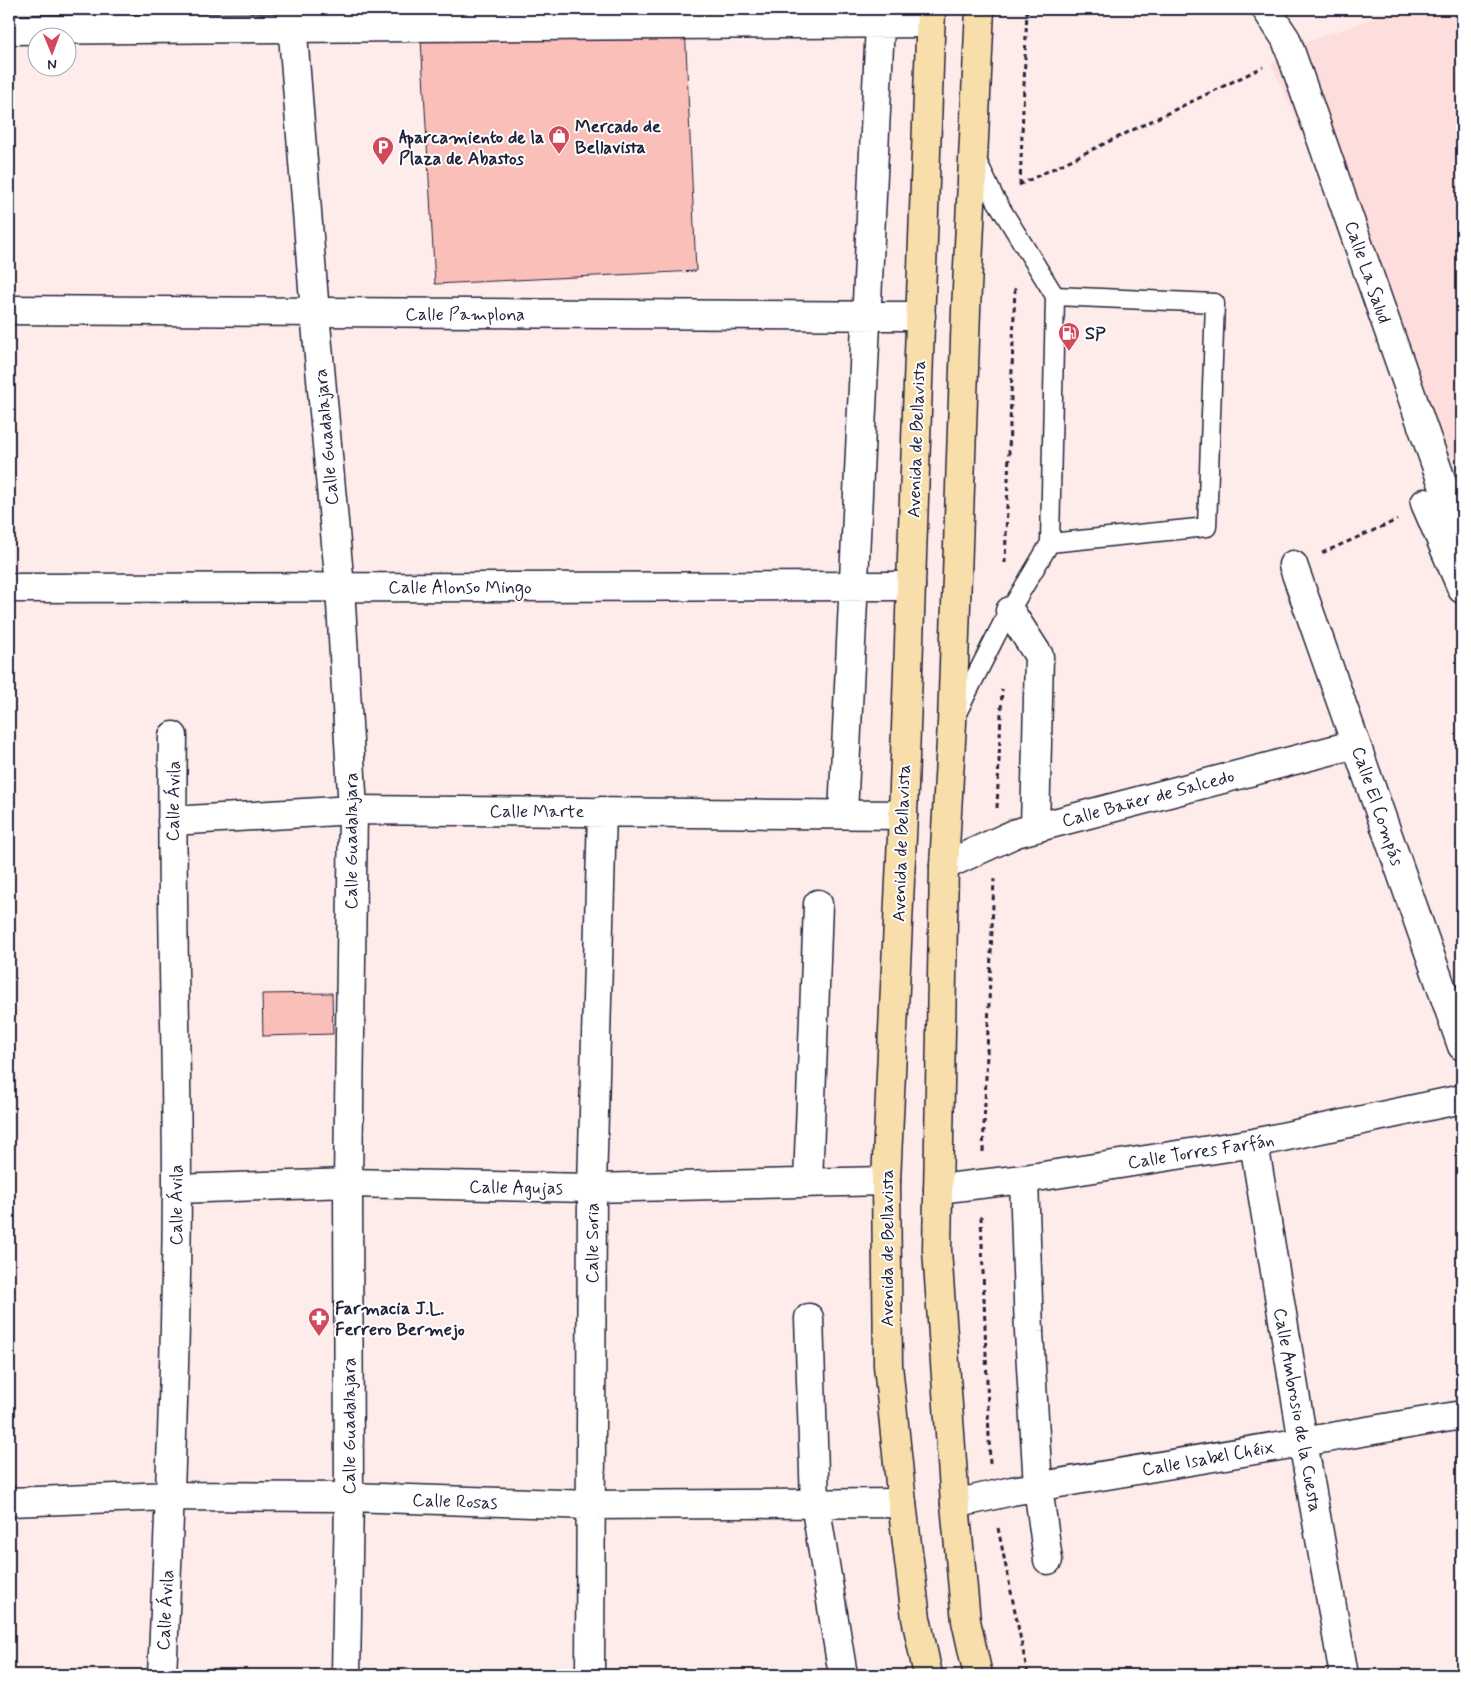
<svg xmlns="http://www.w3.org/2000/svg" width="1471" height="1684" viewBox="0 0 1471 1684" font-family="Mynerve,sans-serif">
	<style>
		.built { fill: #fddedc }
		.building { fill: #fbbfba; stroke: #22223b }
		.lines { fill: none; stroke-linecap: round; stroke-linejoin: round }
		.lane-casing { stroke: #22223b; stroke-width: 21 }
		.street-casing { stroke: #22223b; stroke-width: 31 }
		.secondary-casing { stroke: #22223b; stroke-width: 31 }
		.primary-casing { stroke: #22223b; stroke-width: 31 }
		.path { stroke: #22223b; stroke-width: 3; stroke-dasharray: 5 4; stroke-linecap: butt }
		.lane { stroke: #fff; stroke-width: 18 }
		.street { stroke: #fff; stroke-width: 28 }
		.secondary { stroke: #fff; stroke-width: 28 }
		.primary { stroke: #f8deab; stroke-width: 28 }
		.labels { text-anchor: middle; stroke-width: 4; stroke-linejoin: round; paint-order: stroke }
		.poi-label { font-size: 18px; font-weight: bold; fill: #22223b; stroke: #fff; text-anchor: start }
		.street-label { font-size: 18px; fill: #22223b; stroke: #fff }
	</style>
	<rect width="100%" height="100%" fill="#feecea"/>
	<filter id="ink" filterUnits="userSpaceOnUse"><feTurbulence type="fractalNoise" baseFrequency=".02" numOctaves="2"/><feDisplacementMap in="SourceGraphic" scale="10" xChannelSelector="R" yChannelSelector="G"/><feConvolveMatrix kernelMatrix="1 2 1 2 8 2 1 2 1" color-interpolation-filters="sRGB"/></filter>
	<g filter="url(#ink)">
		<path class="built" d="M1399,9H1462V455L1448,461L1271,63L1304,43Z"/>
		<path class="building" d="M685,25L696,271L435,284L421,39Z
			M332,993L333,1034L263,1036L262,994Z"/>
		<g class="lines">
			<g class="lane-casing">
				<path id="lane" d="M976,158L994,197L1055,296L1050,543
					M957,713L1003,622L1050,543L1207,527L1215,303L1055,296"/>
			</g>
			<g class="street-casing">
				<path id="street" d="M1266,9L1286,39L1462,539
					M9,30L930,23
					M9,310L921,316
					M1425,503L1462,589
					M1293,565L1462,1046
					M9,588L911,586
					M1010,611L1039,656L1035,828
					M843,814L880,24
					M172,821L353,810L903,815
					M944,866L1016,833L1356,744
					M1254,1143L1303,1442L1344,1675
					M1024,1179L1029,1332L1038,1487L1048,1560
					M808,1183L818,904
					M177,1189L348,1183L592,1188L886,1181
					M938,1189L1024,1179L1254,1143L1462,1099
					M809,1318L815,1503L843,1675
					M9,1502L171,1496L349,1497L591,1505L902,1503
					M955,1504L1012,1491L1462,1415
					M162,1675C170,1513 176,1351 177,1189C177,1038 170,887 173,736
					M590,1675L592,1188L602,811"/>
			</g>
			<g class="secondary-casing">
				<path id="secondary" d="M291,9L315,313L340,587L353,810L348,1183L349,1497L346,1675"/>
			</g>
			<g class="primary-casing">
				<path id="primary" d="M928,1675L916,1618L902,1503L888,1365L886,1181L903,815L931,9
					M978,1675L966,1621L955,1504L937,1250L944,866L952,723L966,310L980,9"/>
			</g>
			<path class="path" d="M1019,185L1263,67
				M1020,185L1027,9
				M1322,553L1397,520
				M1005,563L1015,287
				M997,808L1002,689
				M983,1152L994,879
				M981,1216L990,1464
				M998,1528L1028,1675"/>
			<use href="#lane" class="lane"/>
			<use href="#street" class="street"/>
			<use href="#secondary" class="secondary"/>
			<use href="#primary" class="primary"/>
		</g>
	</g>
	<defs>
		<g id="shop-pin" transform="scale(1.125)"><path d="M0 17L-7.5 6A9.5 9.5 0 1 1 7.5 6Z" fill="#d1495b" stroke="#fff"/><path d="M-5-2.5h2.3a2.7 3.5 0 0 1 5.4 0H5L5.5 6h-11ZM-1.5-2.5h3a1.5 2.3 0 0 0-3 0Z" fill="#fff"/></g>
		<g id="parking-pin" transform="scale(1.125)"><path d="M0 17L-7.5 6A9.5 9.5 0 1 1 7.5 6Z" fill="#d1495b" stroke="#fff"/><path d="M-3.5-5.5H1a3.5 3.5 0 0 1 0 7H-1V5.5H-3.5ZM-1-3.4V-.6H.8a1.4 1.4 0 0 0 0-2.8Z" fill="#fff"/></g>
		<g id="fuel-pin" transform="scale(1.125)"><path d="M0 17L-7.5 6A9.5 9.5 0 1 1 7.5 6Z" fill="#d1495b" stroke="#fff"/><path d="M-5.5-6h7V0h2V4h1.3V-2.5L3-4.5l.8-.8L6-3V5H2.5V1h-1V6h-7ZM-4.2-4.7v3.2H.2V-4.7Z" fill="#fff"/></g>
		<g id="pharmacy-pin" transform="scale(1.125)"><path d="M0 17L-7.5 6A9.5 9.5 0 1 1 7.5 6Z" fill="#d1495b" stroke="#fff"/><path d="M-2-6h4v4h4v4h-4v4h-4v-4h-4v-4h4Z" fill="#fff"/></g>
	</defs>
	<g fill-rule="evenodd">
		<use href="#shop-pin" x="559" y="136"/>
		<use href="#parking-pin" x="383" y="147"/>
		<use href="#fuel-pin" x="1069" y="333"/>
		<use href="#pharmacy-pin" x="319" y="1318"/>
	</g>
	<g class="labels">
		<g class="poi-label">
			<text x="575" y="132">Mercado de<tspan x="575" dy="21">Bellavista</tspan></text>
			<text x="399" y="143">Aparcamiento de la<tspan x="399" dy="21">Plaza de Abastos</tspan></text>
			<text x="1085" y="339">SP</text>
			<text x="335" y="1314">Farmacia J.L.<tspan x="335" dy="21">Ferrero Bermejo</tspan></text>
		</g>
		<g class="street-label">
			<text transform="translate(1368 272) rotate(71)" y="6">Calle La Salud</text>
			<text x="465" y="320">Calle Pamplona</text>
			<text transform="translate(326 437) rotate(-95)" y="6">Calle Guadalajara</text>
			<text transform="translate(916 439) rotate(-88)" y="6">Avenida de Bellavista</text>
			<text x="460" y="593">Calle Alonso Mingo</text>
			<text transform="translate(1148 798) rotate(-15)" y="6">Calle Bañer de Salcedo</text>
			<text transform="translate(173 801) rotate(-89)" y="6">Calle Ávila</text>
			<text transform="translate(1378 806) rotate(71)" y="6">Calle El Compás</text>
			<text x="537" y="817">Calle Marte</text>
			<text transform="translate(351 841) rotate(-90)" y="6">Calle Guadalajara</text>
			<text transform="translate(901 843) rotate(-88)" y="6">Avenida de Bellavista</text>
			<text transform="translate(1201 1151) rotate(-9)" y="6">Calle Torres Farfán</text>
			<text transform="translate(516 1187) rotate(1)" y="6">Calle Agujas</text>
			<text transform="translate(176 1205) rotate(-90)" y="6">Calle Ávila</text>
			<text transform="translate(592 1243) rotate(-90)" y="6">Calle Soria</text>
			<text transform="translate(887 1248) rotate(-90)" y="6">Avenida de Bellavista</text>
			<text transform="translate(1298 1410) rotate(80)" y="6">Calle Ambrosio de la Cuesta</text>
			<text transform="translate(349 1426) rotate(-90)" y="6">Calle Guadalajara</text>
			<text transform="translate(1208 1458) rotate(-10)" y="6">Calle Isabel Chéix</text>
			<text transform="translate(455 1501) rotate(2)" y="6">Calle Rosas</text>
			<text transform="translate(165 1610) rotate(-87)" y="6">Calle Ávila</text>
		</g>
	</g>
	<rect width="1471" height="1684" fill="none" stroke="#fff" stroke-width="30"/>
	<rect x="15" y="15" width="1441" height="1654" fill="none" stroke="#22223b" stroke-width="2" filter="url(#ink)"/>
	<g transform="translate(52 52) rotate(179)"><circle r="24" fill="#ffffff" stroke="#a7a7b1"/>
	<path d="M0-4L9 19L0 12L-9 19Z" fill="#d1495b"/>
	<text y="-8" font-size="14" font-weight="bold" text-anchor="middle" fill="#22223b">N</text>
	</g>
</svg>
